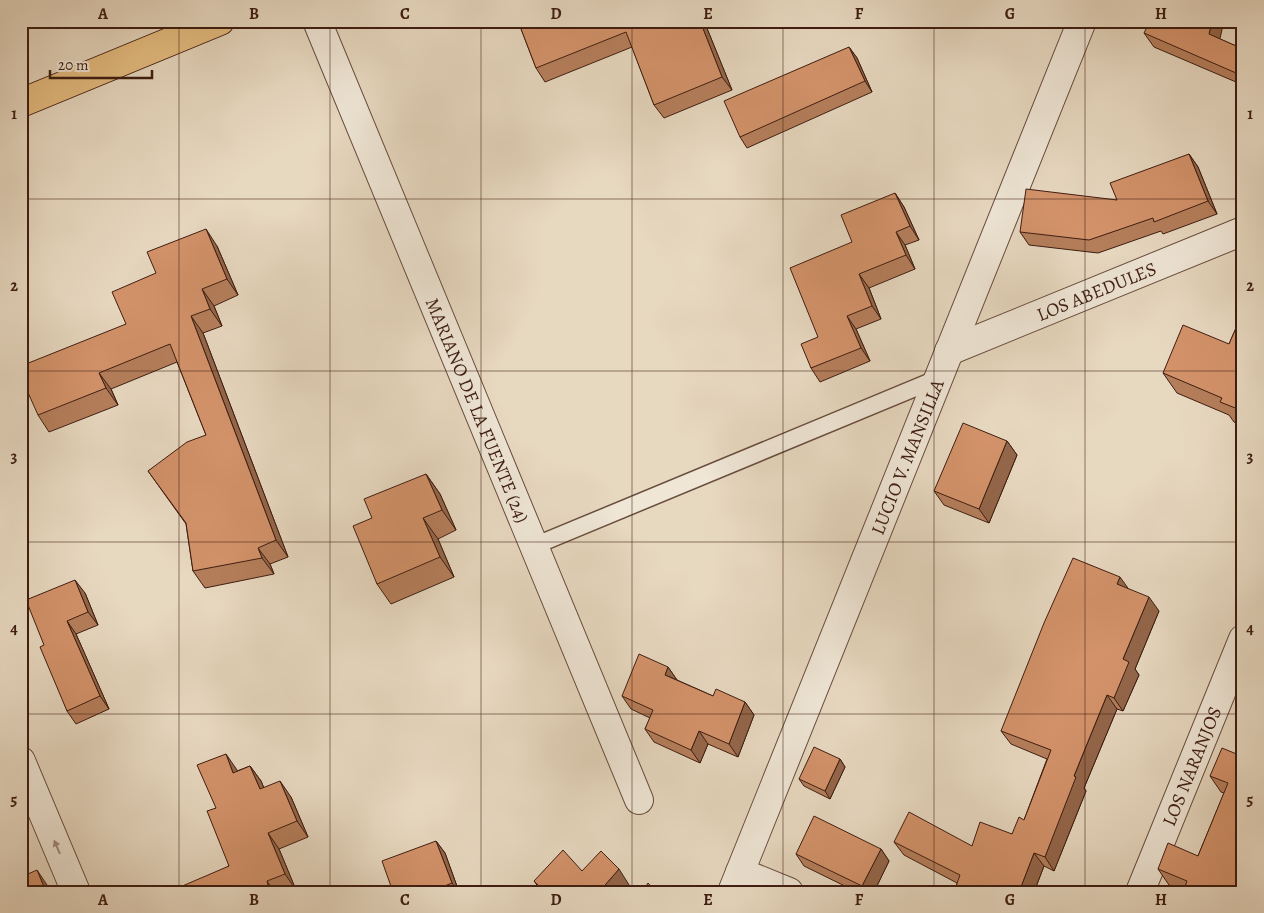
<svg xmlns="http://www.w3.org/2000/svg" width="1264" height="913" viewBox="0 0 1264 913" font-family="Alegreya,serif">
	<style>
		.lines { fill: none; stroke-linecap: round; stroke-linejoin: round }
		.lane-casing { stroke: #684c3d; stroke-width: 19 }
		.street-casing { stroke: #684c3d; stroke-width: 30 }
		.highway-casing { stroke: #3e1d11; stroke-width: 30 }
		.lane { stroke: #efe6d6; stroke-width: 16 }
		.street { stroke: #efe6d6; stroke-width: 28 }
		.highway { stroke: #e4bc80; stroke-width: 28 }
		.wall { fill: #b57e5b; stroke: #3e1d11 }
		.shaded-wall { fill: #94664a; stroke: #3e1d11 }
		.building { fill: #d3926a; stroke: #3e1d11 }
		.oneway { fill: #9f8c7d }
		.grid { fill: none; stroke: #3e1d11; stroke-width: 1; stroke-opacity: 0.55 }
		.labels { text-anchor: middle; stroke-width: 4; stroke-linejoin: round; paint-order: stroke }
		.street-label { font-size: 19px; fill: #3e1d11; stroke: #efe6d6 }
		.neatline { fill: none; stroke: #3e1d11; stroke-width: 2 }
		.grid-label { font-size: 16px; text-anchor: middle; font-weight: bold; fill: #3e1d11 }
	</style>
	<rect width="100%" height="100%" fill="#e7d8c0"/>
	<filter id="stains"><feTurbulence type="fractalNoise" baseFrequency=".004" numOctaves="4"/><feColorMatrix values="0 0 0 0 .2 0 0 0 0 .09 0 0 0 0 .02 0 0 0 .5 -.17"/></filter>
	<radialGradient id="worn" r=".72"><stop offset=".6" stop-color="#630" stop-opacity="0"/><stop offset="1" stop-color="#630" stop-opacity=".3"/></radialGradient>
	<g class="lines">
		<g class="lane-casing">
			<path id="lane" d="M534,546L939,378"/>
		</g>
		<g class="street-casing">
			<g id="street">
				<path id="s1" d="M317,21L639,800"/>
				<path id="s2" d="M949,351L1243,231"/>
				<path d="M21,761L76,892"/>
				<path d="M740,872L789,892"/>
				<path id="s3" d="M732,892L1082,21"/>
				<path id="s4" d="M1140,892L1243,639"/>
			</g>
		</g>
		<g class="highway-casing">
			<path id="highway" d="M21,103L220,21"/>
		</g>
		<use href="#lane" class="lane"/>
		<use href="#street" class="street"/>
		<use href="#highway" class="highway"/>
	</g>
	<path class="wall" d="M518,21H704L732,90L664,118L654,105L632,47L545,82L536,68Z
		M1144,33L1220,39L1243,49V85L1154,47Z
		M849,47L857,58L872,92L747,148L740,137Z
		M1189,154L1198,167L1217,214L1163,234L1161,231L1098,253L1029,245L1020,232L1117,200Z
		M895,193L904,207L919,240L905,245L915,269L869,288L881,319L856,329L870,361L820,382L811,368L818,337L852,242Z
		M217,246L238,295L214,306L222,326L203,333L288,557L270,564L274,574L205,588L193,571L186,524L148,471L206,435L177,362L111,389L118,405L49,432L38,415L126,324L156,273Z
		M1243,312V426L1234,422L1229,415L1177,393L1163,373L1229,344Z
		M1007,441L1017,455L989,523L944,505L934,491Z
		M426,474L440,494L456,530L438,539L454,577L391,604L377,584L372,518Z
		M1127,588L1159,611L1135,669L1139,675L1123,711L1117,709L1084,788L1086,791L1054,871L1044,866L1034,892H954L957,883L904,855L894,842L972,846L1012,834L1024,820L1047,759L1011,744L1001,731Z
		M85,593L98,625L76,634L109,709L76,724L67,711L44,645Z
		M668,667L677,680L713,696L745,702L754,715L738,757L708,744L700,763L654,742L645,729L650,718L631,709L622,696Z
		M1239,755L1243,892L1183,891L1169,885L1158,869L1198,856L1224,793L1221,792L1210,776Z
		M840,759L845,767L830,799L804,786L799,779Z
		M250,766L261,781L264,788L291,797L308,837L279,849L296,890L291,892H182L229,866L216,808L237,771Z
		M436,841L445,853L459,892H393Z
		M881,849L889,861L874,892H857L804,866L796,854Z
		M582,871L631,888L628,892H542L534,881Z"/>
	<path class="shaded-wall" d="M700,21H704L732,90L722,77Z
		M1212,21H1224L1218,47L1209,34Z
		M849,47L857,58L872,92L865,81Z
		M1189,154L1198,167L1217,214L1208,201Z
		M895,193L904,207L919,240L910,226Z
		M206,229L217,246L238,295L227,279Z
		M896,232L905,245L915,269L906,255Z
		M859,274L869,288L881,319L872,306Z
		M202,289L214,306L222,326L210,309Z
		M191,316L203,333L288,557L276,540Z
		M847,316L856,329L870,361L861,348Z
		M99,373L111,389L118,405L106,388Z
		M1007,441L1017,455L989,523L979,509Z
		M426,474L440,494L456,530L442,510Z
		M423,518L438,539L454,577L440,557Z
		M258,548L270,564L274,574L262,558Z
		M1120,577L1130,591L1117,584Z
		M75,580L85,593L98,625L88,612Z
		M1149,597L1159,611L1135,669L1139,675L1123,711L1114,698L1123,659Z
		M67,621L76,634L109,709L100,696Z
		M668,667L677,680L665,675Z
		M1107,695L1117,709L1084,788L1086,791L1054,871L1045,857L1074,776Z
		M745,702L754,715L738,757L729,744Z
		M699,731L708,744L700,763L691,750Z
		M226,754L237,770L244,788L233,773Z
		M840,759L845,767L830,799L825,791Z
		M250,766L261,781L271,805L260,789Z
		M280,781L291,797L308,837L297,821Z
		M268,833L279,849L296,890L285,874Z
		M436,841L445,853L459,892H458L452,883Z
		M881,849L889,861L874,892H866L862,886Z
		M1034,853L1044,866L1034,892H1019Z
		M619,869L631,888L628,892H599Z
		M37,870L49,888L51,892H46Z
		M267,881L274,892H273L268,885Z"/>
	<path class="building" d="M518,21H700L722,77L654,105L626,32L536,68Z
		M1150,21H1212L1209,34L1243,49V76L1144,33Z
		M849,47L865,81L740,137L724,101Z
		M1189,154L1208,201L1154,222L1153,218L1089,240L1020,232L1026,189L1117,200L1110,183Z
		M895,193L910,226L896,232L906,255L859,274L872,306L847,316L861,348L811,368L801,344L818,337L790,268L852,242L841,215Z
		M206,229L227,279L202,289L210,309L191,316L276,540L258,548L262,558L193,571L186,523L148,471L187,442L206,435L170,344L99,373L106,388L38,415L21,377V366L126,324L112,292L156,273L147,252Z
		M1243,312V411L1220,402L1222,398L1163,373L1183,325L1229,344Z
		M963,423L1007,441L979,509L934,491Z
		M426,474L442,510L423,518L440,557L377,584L353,526L372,518L364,499Z
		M1073,558L1120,577L1117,584L1149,597L1123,659L1129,662L1114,698L1107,695L1074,776L1076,777L1045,857L1034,853L1019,892H954L960,875L894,842L909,812L972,846L980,822L1012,834L1019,817L1024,820L1051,750L1001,731L1044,623Z
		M75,580L88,612L67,621L100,696L67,711L40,647L44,645L26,600Z
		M639,654L668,667L665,675L713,696L716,689L745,702L729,744L699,731L691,750L645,729L653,710L622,696Z
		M1243,746V892H1183L1187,881L1158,869L1168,843L1198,856L1228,783L1210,776L1222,748L1239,755Z
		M814,747L840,759L825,791L799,779Z
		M226,754L233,773L250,766L260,789L280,781L297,821L268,833L285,874L267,881L268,885L252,892H182L180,887L229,866L207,811L216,808L197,765Z
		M814,816L881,849L862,886L796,854Z
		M436,841L452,883L430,892H393L382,861Z
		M563,850L582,871L601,851L619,869L599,892H545L534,881Z
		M37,870L46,892H21V877Z
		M648,883L656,892H642Z"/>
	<defs><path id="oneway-solid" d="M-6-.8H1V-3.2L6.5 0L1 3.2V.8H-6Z" transform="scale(1.25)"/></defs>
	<use class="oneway" href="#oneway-solid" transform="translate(57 847) rotate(-113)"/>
	<path class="grid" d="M179,21V892M330,21V892M481,21V892M632,21V892M783,21V892M934,21V892M1085,21V892M21,199H1243M21,371H1243M21,542H1243M21,714H1243"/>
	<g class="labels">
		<g class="street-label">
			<text dy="7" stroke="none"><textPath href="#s2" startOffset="159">LOS ABEDULES</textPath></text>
			<text dy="7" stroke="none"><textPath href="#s1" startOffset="421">MARIANO DE LA FUENTE (24)</textPath></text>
			<text dy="7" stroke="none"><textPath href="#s3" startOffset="469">LUCIO V. MANSILLA</textPath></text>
			<text dy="7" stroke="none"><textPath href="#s4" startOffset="136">LOS NARANJOS</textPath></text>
		</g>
	</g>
	<rect width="1264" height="913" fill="none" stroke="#e7d8c0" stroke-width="55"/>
	<path d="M50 70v8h102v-8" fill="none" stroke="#3e1d11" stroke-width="2.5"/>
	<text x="58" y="70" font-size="15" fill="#3e1d11" stroke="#efe6d6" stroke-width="4" paint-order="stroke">20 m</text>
	<rect x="28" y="28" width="1208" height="858" class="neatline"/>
	<g class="grid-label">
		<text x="103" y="19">A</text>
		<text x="254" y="19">B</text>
		<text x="405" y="19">C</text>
		<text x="556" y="19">D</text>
		<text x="708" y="19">E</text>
		<text x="859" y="19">F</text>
		<text x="1010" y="19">G</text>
		<text x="1161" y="19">H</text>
		<text x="14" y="119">1</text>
		<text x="1250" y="119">1</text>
		<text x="14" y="291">2</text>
		<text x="1250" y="291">2</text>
		<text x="14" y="462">3</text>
		<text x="1250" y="462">3</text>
		<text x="14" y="634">4</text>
		<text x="1250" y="634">4</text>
		<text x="14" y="805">5</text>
		<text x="1250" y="805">5</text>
		<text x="103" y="905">A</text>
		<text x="254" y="905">B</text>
		<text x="405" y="905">C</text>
		<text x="556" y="905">D</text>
		<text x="708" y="905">E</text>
		<text x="859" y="905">F</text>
		<text x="1010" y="905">G</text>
		<text x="1161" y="905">H</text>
	</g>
	<rect width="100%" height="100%" filter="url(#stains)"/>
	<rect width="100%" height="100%" fill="url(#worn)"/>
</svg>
